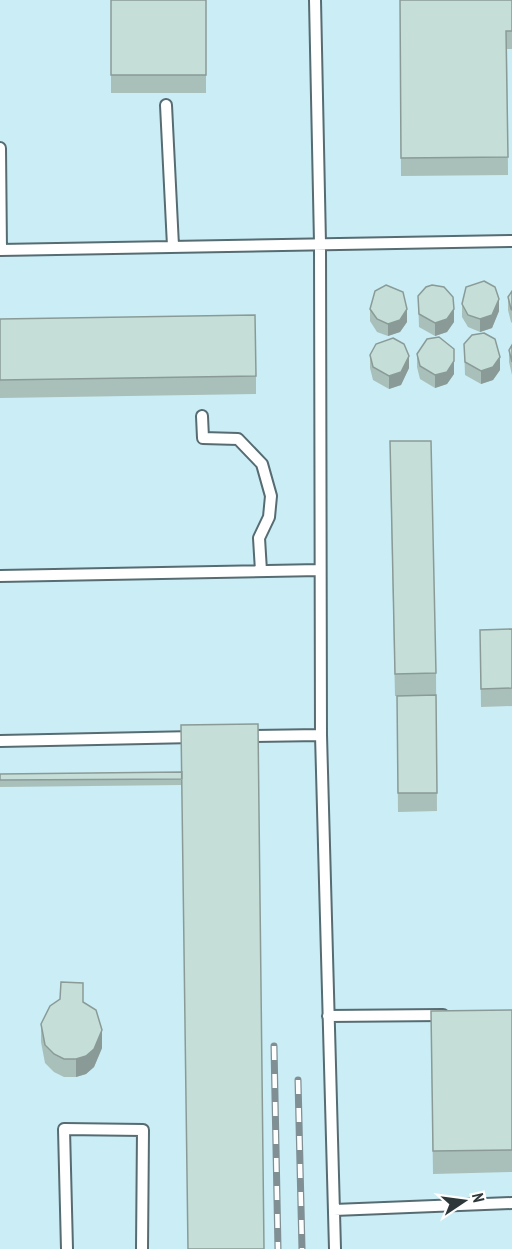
<svg xmlns="http://www.w3.org/2000/svg" width="512" height="1249" viewBox="0 0 512 1249" font-family="'PT Sans Narrow',sans-serif">
	<style>
		.built { fill: #caedf6 }
		.lines { fill: none; stroke-linecap: round; stroke-linejoin: round }
		.lane-casing { stroke: #566c72; stroke-width: 14 }
		.lane { stroke: #fff; stroke-width: 10 }
		.rail-casing { stroke: #7f8f94; stroke-width: 7 }
		.rail { stroke: #fefefe; stroke-width: 4.5; stroke-dasharray: 14; stroke-linecap: butt }
		.wall { fill: #a9bfba }
		.shaded-wall { fill: #8a9b97 }
		.building { fill: #c5ded8; stroke: #8a9b97; stroke-width: 1.5 }
	</style>
	<rect width="100%" height="100%" fill="#ddf6fd"/>
	<path class="built" d="M0,0H512V1249H0Z"/>
	<g class="lines">
		<g class="lane-casing">
			<path id="lane" d="M315,0L320,243L321,735L335,1249
				M166,105L173,246
				M0,148L1,250
				M0,250L512,241
				M202,416L203,438L238,439L262,464L271,496L269,517L259,538L261,571
				M0,576L320,570
				M246,736L321,735
				M0,741L195,737
				M328,1016L443,1015
				M334,1210L512,1203
				M67,1249L64,1129L143,1130L142,1249"/>
		</g>
		<use href="#lane" class="lane"/>
		<g class="rail-casing">
			<path id="rail" d="M274,1046L278,1249
				M298,1080L302,1249"/>
		</g>
		<use href="#rail" class="rail"/>
	</g>
	<path class="wall" d="M111,0H206V93H111Z
		M400,0H512V49H507L508,175L401,176Z
		M512,291V323L511,322L508,310V297Z
		M418,296L454,322L447,332L435,336L419,327Z
		M462,304L499,311L492,328L480,332L468,327L462,317Z
		M370,309L407,322L400,332L388,336L377,332L370,321Z
		M0,319L256,376V394L0,398Z
		M464,344L500,370L493,380L481,384L465,375Z
		M512,345V375L509,362V350Z
		M417,354L454,374L447,384L435,388L420,379L417,367Z
		M370,355L409,368L401,385L389,389L373,380L370,368Z
		M390,464L436,673L437,811L398,812L397,696H395Z
		M512,629V706L481,707L480,630Z
		M182,772V785L0,787V774Z
		M83,1002L102,1048L94,1067L86,1074L76,1077H64L54,1072L45,1063L41,1042V1024Z
		M512,1010V1172L433,1174L431,1033Z"/>
	<path class="shaded-wall" d="M499,299V311L492,328L480,332V319Z
		M407,309V322L400,332L388,336V324Z
		M454,309V322L447,332L435,336V323Z
		M409,356V368L401,385L389,389V376Z
		M500,357V370L493,380L481,384V371Z
		M454,361V374L447,384L435,388V375Z
		M102,1030V1048L94,1067L86,1074L76,1077V1059Z"/>
	<path class="building" d="M111,0H206V75H111Z
		M400,0H512V31H506L508,157L401,158Z
		M484,281L495,287L499,299L492,315L480,319L468,315L462,304L466,287Z
		M386,285L403,292L407,309L400,320L388,324L377,319L370,309L375,291Z
		M432,285L444,287L453,297L454,309L447,319L435,323L419,314L418,296L426,287Z
		M512,291V310L511,309L508,297Z
		M255,315L256,376L0,380V319Z
		M484,333L495,339L500,357L493,367L481,371L465,362L464,344L472,335Z
		M439,337L454,349V361L447,372L435,375L420,366L417,354L427,339Z
		M393,338L404,344L409,356L401,372L389,376L373,367L370,355L376,344Z
		M512,345V362L509,350Z
		M390,441H431L436,673L395,674Z
		M512,629V688L481,689L480,630Z
		M436,695L437,793H398L397,696Z
		M258,724L264,1249H188L181,725Z
		M182,772V779L0,780V774Z
		M61,982L83,983V1002L96,1010L102,1030L94,1049L86,1056L76,1059H64L54,1054L45,1045L41,1024L50,1006L60,999Z
		M512,1010V1150L433,1151L431,1011Z"/>
	<g transform="translate(464 1201) rotate(77)" stroke="#fefefe" stroke-width="4.5" paint-order="stroke">
	<path d="M0-4.5L10 22L0 15L-10 22Z" fill="#2e383b"/>
	<text y="-9" font-size="16" font-weight="bold" text-anchor="middle" fill="#2e383b">N</text>
	</g>
</svg>
